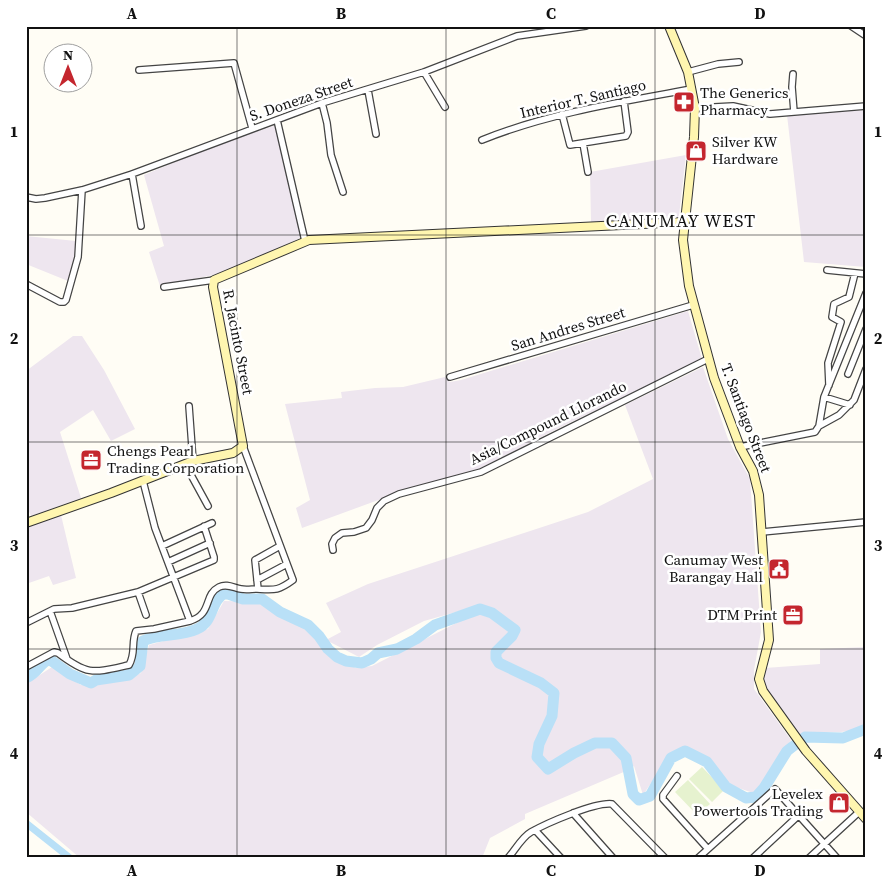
<svg xmlns="http://www.w3.org/2000/svg" width="892" height="884" viewBox="0 0 892 884" font-family="'Source Serif 4',serif">
	<style>
		.industrial { fill: #eee6ef }
		.pitch { fill: #e6f2cf }
		.lines { fill: none; stroke-linecap: round; stroke-linejoin: round }
		.canal { stroke: #b9e0f7; stroke-width: 7 }
		.river { stroke: #b9e0f7; stroke-width: 11 }
		.street-casing { stroke: #444; stroke-width: 8 }
		.secondary-casing { stroke: #333; stroke-width: 10 }
		.street { stroke: #fff; stroke-width: 5.5 }
		.secondary { stroke: #fff6b0; stroke-width: 8 }
		.grid { fill: none; stroke: #111; stroke-width: 1; stroke-opacity: 0.55 }
		.labels { text-anchor: middle; stroke-width: 5; stroke-linejoin: round; paint-order: stroke }
		.poi-label { font-size: 15px; fill: #111; stroke: #fff; text-anchor: start }
		.street-label { font-size: 15px; fill: #111; stroke: #fff }
		.quarter-label { font-size: 18px; letter-spacing: 1px; fill: #111; stroke: #fff }
		.neatline { fill: none; stroke: #111; stroke-width: 2 }
		.grid-label { font-size: 16px; text-anchor: middle; font-weight: bold; fill: #111 }
	</style>
	<rect width="100%" height="100%" fill="#fffdf5"/>
	<path class="industrial" d="M866,110V267L804,262L787,115Z
		M276,125L302,237L250,262L213,275L160,286L149,252L164,246L144,175L211,147Z
		M686,155L679,216L676,219L591,222L590,172Z
		M26,236L76,241V254L68,281L26,264Z
		M688,311L702,359L557,429L479,469L392,495L302,528L296,508L310,500L285,404L342,398L341,392L375,388L403,387L445,377L450,382L461,380Z
		M73,336H82L104,370L135,429L111,441L93,410L60,432L81,498L31,516L26,505V371Z
		M703,367L728,439L750,479L761,632L754,670V689L791,740L756,794L727,784L709,761L686,749L669,756L643,795L634,766L626,771L525,814V819L490,838L482,858H80L26,812V684L52,667L81,685L124,680L141,673L149,645L208,629L224,601L261,602L289,621L306,626L319,639L330,657L356,668L372,666L480,611L481,605L424,621L377,645L359,657L326,640L341,632L326,603L368,584L588,512L653,479L625,405Z
		M61,515L76,578L53,585L49,576L26,584V530L31,526Z
		M866,647V725L856,730L841,732H817L800,734L764,685L762,677L765,668L820,664V649Z"/>
	<path class="pitch" d="M702,767L724,790L712,802L689,779Z
		M688,780L710,804L697,815L675,792Z"/>
	<g class="lines">
		<path class="canal" d="M26,823L70,858"/>
		<path class="river" d="M26,678C38,673 39,664 49,659L70,674L91,683L96,680L129,675L140,666L143,641C159,633 180,637 197,629C214,622 210,601 225,593L243,599H262L280,612L308,625L319,636L328,649L337,657L346,661L362,663L371,659L378,653L397,649L416,639L435,625L480,609L492,613L515,630L512,636L496,652V658L499,663L541,683L554,693L552,716L539,744L537,757L548,769L574,753L595,743H612L626,758L633,794L639,800L650,796L671,758L685,751L707,762L726,787L746,798L756,797L764,788L787,751L805,737L843,738L866,729"/>
		<g class="street-casing">
			<path id="street" d="M851,26L866,36
				M139,70L234,63L252,128
				M424,72L445,107
				M688,72L718,64L739,62
				M793,74L792,87L794,112
				M368,90L376,134
				M322,103L327,123L331,155L343,192
				M695,108L733,106L770,114L866,106
				M562,114L570,145L626,136L628,132L624,101
				M277,120L305,241
				M482,140C549,113 621,102 692,89
				M583,143L588,172
				M132,174L141,226
				M26,197L36,199L45,198L82,190L132,174L322,103L424,72L517,36L586,26
				M827,270L866,274
				M26,284L60,302H64L66,300L78,257L82,190
				M164,287L214,280
				M848,374L866,329
				M450,377L693,305
				M829,385L828,363L841,322L832,317L834,304L849,297L855,273
				M824,397L850,405
				M189,406L193,461
				M819,426L839,415L854,400L866,369
				M740,447L815,432L819,426L824,397L866,293
				M185,464L208,506
				M762,532L866,522
				M162,546L212,523
				M333,550L332,544L335,538L342,533L354,532L366,528L372,520L377,508L384,501L399,494L481,472L708,359
				M168,562L210,543
				M257,580L287,564
				M258,589L255,560L280,546
				M138,592L146,615
				M50,611L67,659
				M190,621C213,614 203,595 219,587C227,583 234,588 241,589C246,590 252,589 257,589C275,590 278,591 293,580L243,446
				M26,623L54,609L72,608L138,592L214,560V557L204,526
				M26,667L54,652L58,653C88,676 93,673 129,665C136,654 131,642 136,631L154,629L190,621L155,528L143,481
				M677,776L663,795V799L708,849
				M573,813L613,858
				M535,830L561,858
				M508,858C515,850 522,837 531,832C547,823 595,802 612,804L665,858
				M698,858L775,789L837,858
				M753,858L798,816
				M809,858L859,812"/>
		</g>
		<g class="secondary-casing">
			<path id="secondary" d="M669,26L688,72L695,108L694,137L683,240L689,286L714,378L740,447L753,471L759,495L769,640L759,679L763,691L806,751L866,819
				M26,523L111,493L193,461L233,453L243,446L213,287L214,280L309,240L684,222"/>
		</g>
		<use href="#street" class="street"/>
		<use href="#secondary" class="secondary"/>
	</g>
	<path class="grid" d="M237,26V858M446,26V858M655,26V858M26,235H866M26,442H866M26,649H866"/>
	<defs>
		<g id="pharmacy-square" transform="scale(1.125)"><rect x="-9" y="-9" width="18" height="18" rx="4" fill="#c4262e" stroke="#fff"/><path d="M-2-6h4v4h4v4h-4v4h-4v-4h-4v-4h4Z" fill="#fff"/></g>
		<g id="shop-square" transform="scale(1.125)"><rect x="-9" y="-9" width="18" height="18" rx="4" fill="#c4262e" stroke="#fff"/><path d="M-5-2.5h2.3a2.7 3.5 0 0 1 5.4 0H5L5.5 6h-11ZM-1.5-2.5h3a1.5 2.3 0 0 0-3 0Z" fill="#fff"/></g>
		<g id="office-square" transform="scale(1.125)"><rect x="-9" y="-9" width="18" height="18" rx="4" fill="#c4262e" stroke="#fff"/><path d="M-6-3h4V-5.5h4V-3h4V5H-6ZM-1-4.5V-3h2v-1.5ZM-6 0V1H6V0Z" fill="#fff"/></g>
		<g id="civic-square" transform="scale(1.125)"><rect x="-9" y="-9" width="18" height="18" rx="4" fill="#c4262e" stroke="#fff"/><path d="M-.6-6.5H3V-4.5H.6V-3L4-1V1h2V6H-6V1h2V-1L-.6-3ZM-1.2 2.5V6h2.4V2.5Z" fill="#fff"/></g>
	</defs>
	<g fill-rule="evenodd">
		<use href="#pharmacy-square" x="684" y="102"/>
		<use href="#shop-square" x="696" y="151"/>
		<use href="#office-square" x="91" y="460"/>
		<use href="#civic-square" x="779" y="569"/>
		<use href="#office-square" x="793" y="615"/>
		<use href="#shop-square" x="839" y="803"/>
	</g>
	<g class="labels">
		<g class="poi-label">
			<text x="700" y="98">The Generics<tspan x="700" dy="17">Pharmacy</tspan></text>
			<text x="712" y="147">Silver KW<tspan x="712" dy="17">Hardware</tspan></text>
			<text x="107" y="456">Chengs Pearl<tspan x="107" dy="17">Trading Corporation</tspan></text>
			<text x="763" y="565" text-anchor="end">Canumay West<tspan x="763" dy="17">Barangay Hall</tspan></text>
			<text x="777" y="620" text-anchor="end">DTM Print</text>
			<text x="823" y="799" text-anchor="end">Levelex<tspan x="823" dy="17">Powertools Trading</tspan></text>
		</g>
		<g class="street-label">
			<text transform="translate(301 99) rotate(-19)" y="5">S. Doneza Street</text>
			<text transform="translate(583 99) rotate(-13)" y="5">Interior T. Santiago</text>
			<text transform="translate(568 329) rotate(-17)" y="5">San Andres Street</text>
			<text transform="translate(238 342) rotate(79)" y="5">R. Jacinto Street</text>
			<text transform="translate(746 418) rotate(69)" y="5">T. Santiago Street</text>
			<text transform="translate(548 423) rotate(-26)" y="5">Asia/Compound Llorando</text>
		</g>
		<g class="quarter-label">
			<text x="681" y="227">CANUMAY WEST</text>
		</g>
	</g>
	<rect width="892" height="884" fill="none" stroke="#ffffff" stroke-width="55"/>
	<g transform="translate(68 68)"><circle r="24" fill="#ffffff" stroke="#a0a0a0"/>
	<path d="M0-4L9 19L0 12L-9 19Z" fill="#c4262e"/>
	<text y="-8" font-size="14" font-weight="bold" text-anchor="middle" fill="#111111">N</text>
	</g>
	<rect x="28" y="28" width="836" height="828" class="neatline"/>
	<g class="grid-label">
		<text x="132" y="19">A</text>
		<text x="341" y="19">B</text>
		<text x="551" y="19">C</text>
		<text x="760" y="19">D</text>
		<text x="14" y="137">1</text>
		<text x="878" y="137">1</text>
		<text x="14" y="344">2</text>
		<text x="878" y="344">2</text>
		<text x="14" y="551">3</text>
		<text x="878" y="551">3</text>
		<text x="14" y="759">4</text>
		<text x="878" y="759">4</text>
		<text x="132" y="876">A</text>
		<text x="341" y="876">B</text>
		<text x="551" y="876">C</text>
		<text x="760" y="876">D</text>
	</g>
</svg>
